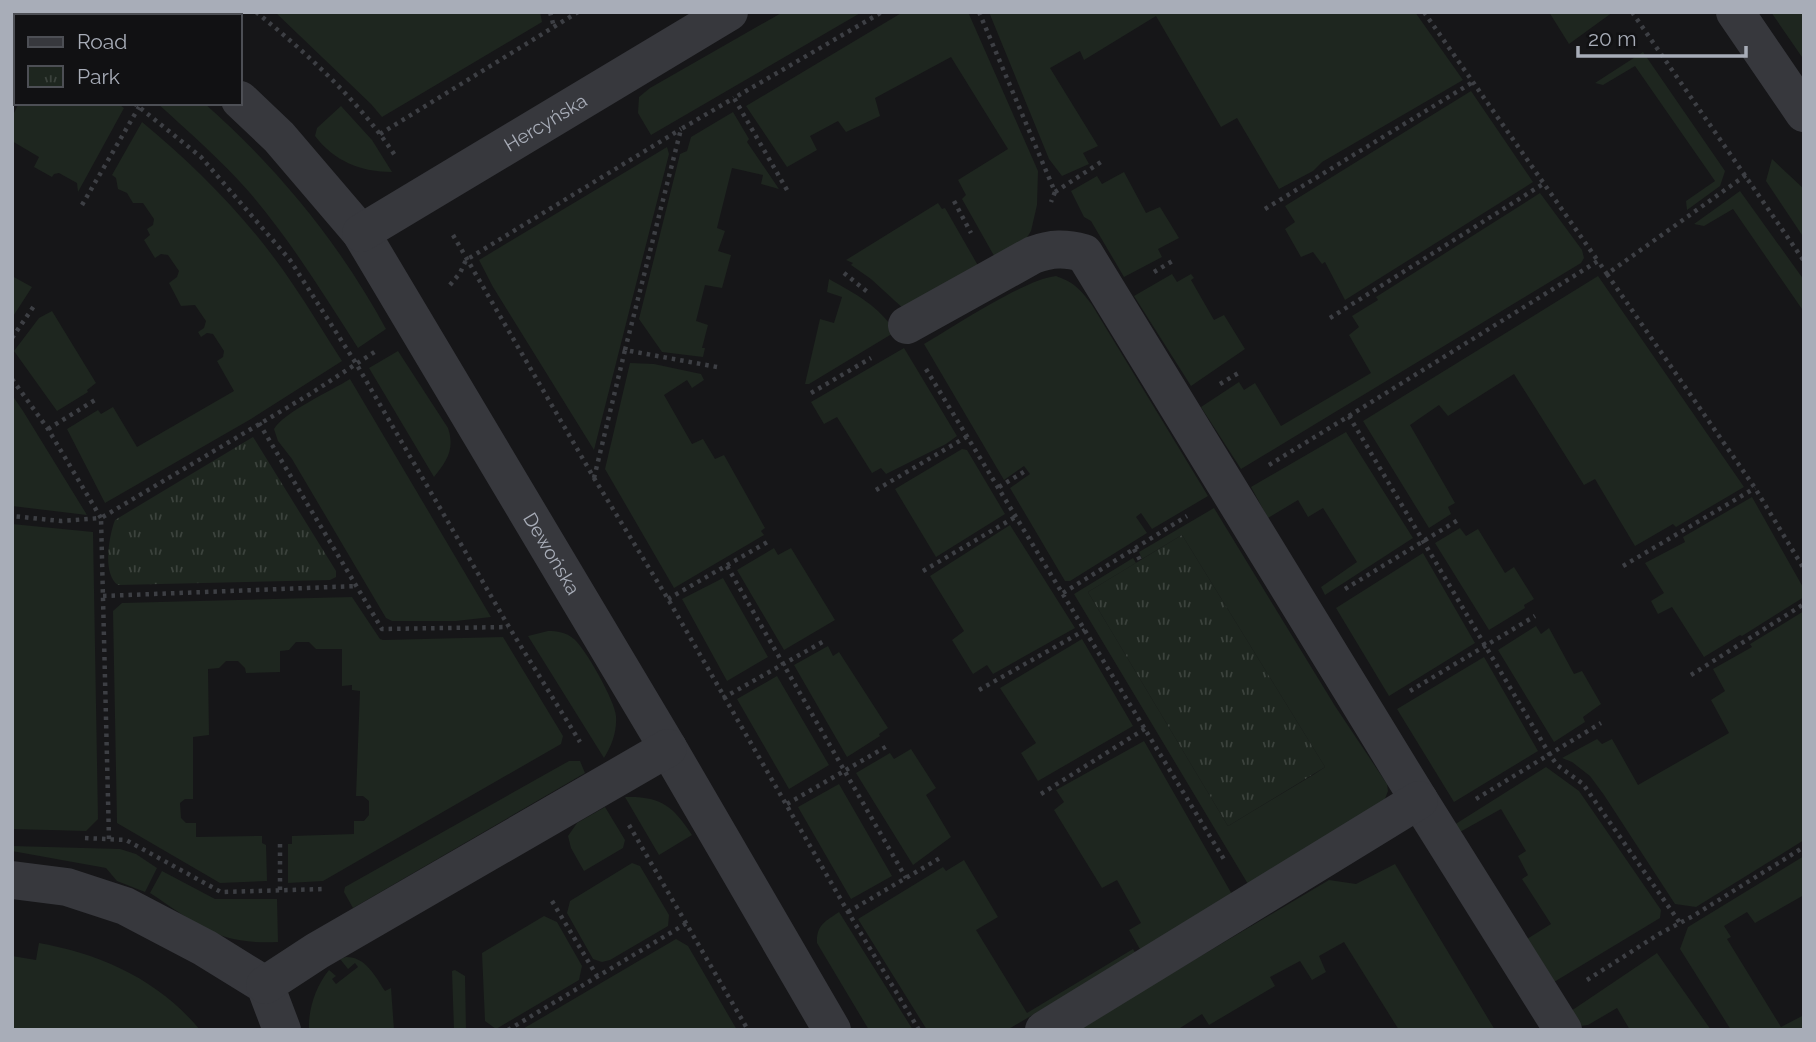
<svg xmlns="http://www.w3.org/2000/svg" width="1816" height="1042" viewBox="0 0 1816 1042" font-family="Raleway,sans-serif">
	<style>
		.grass { fill: #1e261f }
		.park { fill: url(#park-tufts) }
		.lines { fill: none; stroke-linecap: round; stroke-linejoin: round }
		.path { stroke: #3d3f44; stroke-width: 4.5; stroke-dasharray: 3.5 5; stroke-linecap: butt }
		.minor { stroke: #37383d; stroke-width: 38 }
		.labels { text-anchor: middle; stroke-width: 5; stroke-linejoin: round; paint-order: stroke }
		.street-label { font-size: 19px; fill: #a8adb8; stroke: #111113 }
	</style>
	<defs>
		<pattern id="park-tufts" width="24" height="20" patternUnits="userSpaceOnUse" patternTransform="scale(1.75)"><rect width="24" height="20" fill="#1e261f"/><path d="M3 7l-1-3M5 7V3M7 7l1-3M15 17l-1-3M17 17v-4M19 17l1-3" fill="none" stroke="#3c433d"/></pattern>
	</defs>
	<rect width="100%" height="100%" fill="#161618"/>
	<path class="grass" d="M275,12H540L542,22L382,117L371,104Z
		M783,12H862L651,135L638,113L639,97L650,88Z
		M903,12H968L1038,171L1037,205L1031,231L1026,239L997,261L962,199L966,195L958,180L1008,149L951,57L875,98L880,116L846,132L838,121L810,136L817,150L787,167L746,106Z
		M989,12H1415L1463,80L1322,162L1313,171L1279,189L1237,118L1221,127L1156,16L1084,60L1080,51L1050,68L1098,146L1083,153L1089,164L1062,176L1049,159Z
		M1549,12H1613L1569,44Z
		M1771,12H1804V60Z
		M1643,52L1725,171L1720,186L1687,210L1686,201L1715,181L1635,66L1603,85L1595,83Z
		M1471,91L1533,182L1345,300L1325,262L1322,264L1313,252L1301,257L1285,229L1295,222L1285,206Z
		M19,103H117L124,108L78,192L77,183L59,173L54,174L52,177L34,167L39,157L12,141V117Z
		M157,103H204C277,167 340,244 386,329L358,348C324,295 291,241 250,193C221,160 189,132 157,103Z
		M341,106L372,140L392,172C361,172 334,161 315,136L317,128Z
		M733,112L749,139L747,142L779,189L761,184L763,175L732,168L717,228L725,231L718,251L731,255L722,288L705,285L696,321L708,325L702,348H705L703,357L662,352L639,319L680,154L687,151L691,137Z
		M142,122C199,169 251,222 292,283C310,309 325,335 342,361L251,419L105,503L67,429L98,410L101,414L113,407L137,447L234,391L217,361L223,357L224,351L213,334L207,333L201,337L198,332L204,328L206,321L195,305L181,306L169,283L177,277L179,271L168,255L161,254L155,258L144,240L150,235L147,229L153,225L154,219L143,203H133L127,193L118,189L116,178L112,175Z
		M667,147L669,154L594,450L493,287L479,260Z
		M1772,159L1804,189V238L1766,181Z
		M1124,172L1146,213L1160,207L1179,238L1158,249L1162,257L1124,277L1091,221L1084,217L1071,191L1097,176L1102,184Z
		M1740,191L1804,280V312L1733,209L1704,226L1694,224Z
		M1540,193L1582,250L1584,258L1581,263L1241,469L1201,407L1239,382L1244,390L1255,383L1281,426L1371,373L1349,335L1359,327L1352,316L1378,300L1376,297Z
		M938,203L942,209L945,208L980,269L906,311L871,279L851,265L853,263L846,260Z
		M1172,274L1177,282L1191,274L1194,278L1191,280L1214,320L1224,315L1245,349L1191,386L1134,296Z
		M12,276L32,287L12,318Z
		M1056,276C1074,282 1082,291 1092,305L1208,496L1152,529L1141,513L1136,517L1147,533L1070,581H1065L1010,488L1030,474L1024,466L1004,480L924,344C955,326 1023,280 1056,276Z
		M1598,276L1744,487L1676,527L1673,524L1635,546L1595,479L1584,485L1514,374L1448,416L1439,405L1410,425L1455,503L1448,507L1451,514L1429,528L1363,421Z
		M829,279C854,293 881,307 895,332L809,384H805L820,319L834,323L842,297L827,292Z
		M52,311L96,383L87,390L88,392L57,411L14,351L39,318Z
		M904,348L957,436L946,444L886,474L881,468L872,473L837,417L824,424L811,402Z
		M398,351L448,428C455,449 447,461 434,477L369,368Z
		M630,363L654,364L701,374L704,380L692,388L687,380L664,395L692,444L703,439L715,459L724,455L765,528L761,531L764,535L674,588L605,469Z
		M350,379L491,617L456,621H392L386,618L292,459L278,441L274,429C284,412 331,391 350,379Z
		M12,395L23,411L87,515L12,506Z
		M1346,432L1413,538L1325,595L1321,587L1357,562L1323,508L1308,517L1298,500L1268,518L1251,487Z
		M962,449L967,450L1005,514L936,557L895,489Z
		M1752,497L1804,589V597L1742,636L1740,635L1704,657L1672,607L1658,614L1651,601L1664,593L1645,563L1685,542L1683,537Z
		M1214,508L1335,706L1387,784L1388,791L1383,804L1251,889L1074,594L1133,558L1136,563L1088,592L1228,826L1313,775L1325,767L1182,535L1142,559L1139,552Z
		M12,524L93,532L98,819L86,831L12,829Z
		M1010,525L1075,628L993,674L987,665L973,674L952,640L964,631L930,576Z
		M1460,528L1466,536L1478,529L1505,573L1514,567L1534,599L1524,605L1525,608L1489,630L1435,543Z
		M774,548L778,555L791,548L835,620L784,650L737,570Z
		M1423,553L1475,643L1389,696L1336,608Z
		M723,578L768,657L727,681L682,599Z
		M352,597L380,639L383,640L503,637L563,736L561,744L323,881L288,883V844H292V836L354,834V821H364L369,815V801L363,796H356L360,691L352,690V685L342,686V649H316L309,642H296L289,650L280,651V672L246,673L245,668L238,661H226L219,668L208,669L209,735L193,737V799H185L180,803L181,818L186,823H196V837L262,836V843L266,845L267,881L220,883L117,823L113,611L122,603Z
		M1804,611V840L1696,907L1675,904L1604,795L1590,776L1572,762L1562,758L1597,739L1602,744L1612,739L1638,785L1729,733L1711,700L1725,691L1713,669L1752,647L1750,644Z
		M1536,626L1541,634L1549,628L1574,674L1582,671L1601,704L1583,717L1585,722L1554,742L1498,650Z
		M548,631C557,631 566,632 574,639C585,648 615,701 616,716C617,732 612,745 604,758L528,636Z
		M1082,639L1133,726L1038,781L1021,753L1036,743L1000,688Z
		M828,646L833,656L839,652L888,728L879,734L880,736L847,757L794,665Z
		M1484,657L1538,751L1454,802L1397,709Z
		M777,676L829,765L789,789L737,699Z
		M1144,741L1233,896L1141,951L1129,930L1141,923L1117,880L1102,888L1054,810L1064,802L1056,790Z
		M911,749L936,788L926,795L951,837L913,865L856,773L890,753L894,759Z
		M569,761H580L585,773L353,908L344,892L345,887Z
		M1546,767L1579,791L1661,910L1660,918L1554,982L1527,939L1551,924L1522,879L1528,875L1518,856L1526,851L1501,809L1460,832L1454,825Z
		M839,784L892,876L851,899L798,807Z
		M625,797C661,796 673,806 692,835L659,855Z
		M605,807L625,840L623,848L584,871L571,848L568,836L577,823Z
		M12,846L120,849L136,854L157,868L145,892L117,881L106,868L12,851Z
		M1804,856V895L1755,923L1747,912L1724,926L1731,937L1727,939L1781,1027L1804,1015V1030H1731L1680,949L1688,927Z
		M964,860L998,917L976,930L1027,1013L1133,949L1136,954L1007,1030H927L858,919L943,867L946,871Z
		M632,863L640,866L669,915L668,926L610,960L602,962L593,959L567,913L570,901Z
		M1395,864L1495,1030H1399L1344,942L1319,956L1326,972L1312,980L1300,961L1270,977L1275,986L1209,1025L1202,1014L1177,1030H1076L1329,880L1356,884Z
		M162,871L215,899H277L278,942C217,945 199,925 150,893Z
		M839,912L913,1030H869L817,943C816,925 826,921 839,912Z
		M544,916L557,922L582,966L579,980L496,1029L485,1021L482,953Z
		M676,939L688,946L737,1030H521Z
		M39,943C101,954 159,980 200,1030H12V956L36,960Z
		M1657,953L1711,1030H1630L1617,1008L1588,1025L1580,1026L1571,1011Z
		M346,957C366,957 375,976 385,991L391,988L394,1030H309C308,1009 316,986 329,970L336,976L332,979L336,984L358,967L355,963L348,969L340,959Z
		M455,970L465,976L466,1030H454L452,971Z"/>
	<path class="park" d="M253,437L336,571V577L330,580L118,585C102,574 109,536 115,520Z
		M1182,535L1325,767L1228,826L1088,592Z"/>
	<g class="lines">
		<path class="path" d="M256,12C308,54 360,102 396,157
			M550,12L554,27
			M979,12L1055,192L1051,202
			M1424,12L1598,261
			M1632,12L1804,261
			M12,22L16,23
			M12,96L16,90
			M134,103L201,157L290,260L357,365L509,627L580,742
			M380,134L578,12
			M787,190L734,98L882,12
			M1055,192L1101,162
			M954,201L971,233
			M82,205L139,107
			M1265,209L1473,82
			M453,235L594,478L668,599L848,912L919,1030
			M1154,272L1174,260
			M844,273L870,294
			M1607,274L1755,488L1804,569
			M450,285L460,273L466,260L681,129
			M1330,318L1543,184
			M12,338L34,306
			M717,367L625,350L681,129L734,98
			M926,369L1225,861
			M12,379L48,429L101,518L61,521L12,516
			M1220,384L1240,372
			M811,393L871,358
			M1349,416L1598,261L1607,274L1746,175
			M259,423L382,629L508,627
			M48,429L95,400
			M1269,465L1349,416L1550,755L1557,765L1583,784L1680,923
			M594,478L625,350
			M999,487L1027,470
			M876,490L968,436
			M1134,549L1140,560
			M727,566L906,878
			M1623,566L1755,488
			M923,571L1017,516
			M1345,589L1458,520
			M1063,593L1187,516
			M103,596L357,586
			M668,599L771,540
			M1691,675L1804,604
			M979,690L1085,630
			M1410,691L1535,616
			M723,698L826,640
			M1041,794L1146,728
			M1476,799L1601,723
			M787,804L889,745
			M629,825L748,1030
			M85,838L126,840L221,892L325,889
			M109,839L101,518L310,394L376,351
			M280,890V842
			M552,901L597,976
			M848,912L940,858
			M1587,980L1659,934L1693,916L1804,847
			M508,1030L687,923"/>
		<g class="minor">
			<path d="M132,12L137,16"/>
			<path d="M1735,12L1804,113"/>
			<path id="s1" d="M240,100L279,137L361,233L668,748L832,1030"/>
			<path id="s2" d="M361,233L729,12"/>
			<path d="M907,325L1033,255C1052,248 1065,248 1084,253L1419,800L1563,1030"/>
			<path d="M12,880L67,887L125,906L205,948L265,985L282,1030"/>
			<path d="M265,985L317,951L668,748"/>
			<path d="M1044,1030L1419,800"/>
		</g>
	</g>
	<g class="labels">
		<g class="street-label">
			<text dy="7" stroke="none"><textPath href="#s2" startOffset="215">Hercyńska</textPath></text>
			<text dy="7" stroke="none"><textPath href="#s1" startOffset="553">Dewońska</textPath></text>
		</g>
	</g>
	<rect width="1816" height="1042" fill="none" stroke="#a8adb8" stroke-width="28"/>
	<rect x="14" y="14" width="228" height="91" fill="#111113" stroke="#4d4f55" stroke-width="2"/>
	<rect x="28" y="37" width="35" height="10" fill="#37383d" stroke="#4d4f55" stroke-width="2"/>
	<text x="77" y="49" font-size="21" fill="#a8adb8">Road</text>
	<rect x="28" y="66" width="35" height="21" fill="url(#park-tufts)" stroke="#4d4f55" stroke-width="2"/>
	<text x="77" y="84" font-size="21" fill="#a8adb8">Park</text>
	<path d="M1578 46v10h168v-10" fill="none" stroke="#a8adb8" stroke-width="3.5"/>
	<text x="1588" y="46" font-size="21" fill="#a8adb8" stroke="#111113" stroke-width="5" paint-order="stroke">20 m</text>
</svg>
